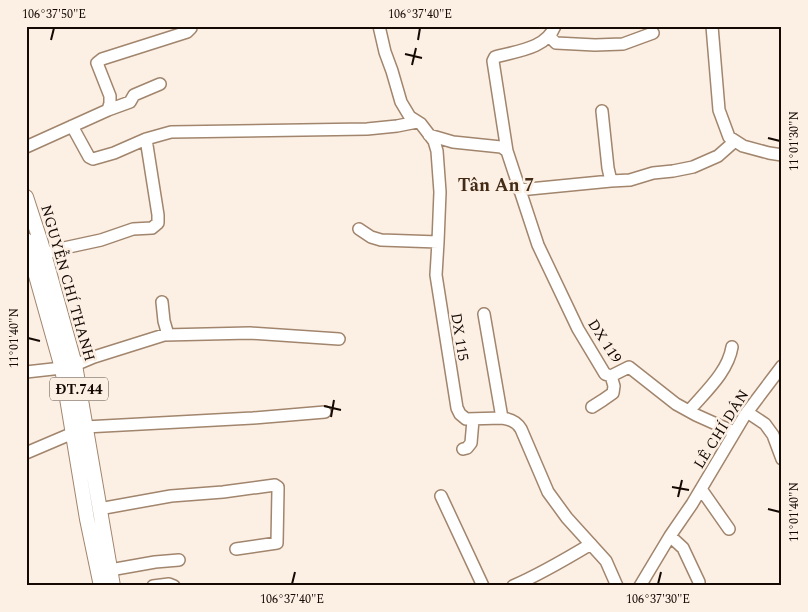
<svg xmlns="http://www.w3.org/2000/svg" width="808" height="612" viewBox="0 0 808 612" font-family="Spectral,serif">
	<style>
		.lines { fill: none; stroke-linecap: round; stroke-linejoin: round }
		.minor-casing { stroke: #a1856d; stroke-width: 14 }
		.major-casing { stroke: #a1856d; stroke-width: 16 }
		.minor { stroke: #fff; stroke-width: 11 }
		.major { stroke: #fff; stroke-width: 14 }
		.ticks { fill: none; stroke: #140a03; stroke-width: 2 }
		.labels { text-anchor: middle; stroke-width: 5; stroke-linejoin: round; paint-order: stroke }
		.shield { fill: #fcefe4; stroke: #5a4f46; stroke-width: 1 }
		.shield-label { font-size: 14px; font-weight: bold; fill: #140a03 }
		.street-label { font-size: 15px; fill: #140a03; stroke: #fcefe4 }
		.quarter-label { font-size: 18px; font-weight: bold; fill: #432b15; stroke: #fcefe4 }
		.neatline { fill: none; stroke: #140a03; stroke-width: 2 }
		.ticks-label { font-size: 12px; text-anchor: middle; fill: #140a03 }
	</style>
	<rect width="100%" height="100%" fill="#fcefe4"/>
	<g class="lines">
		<g class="minor-casing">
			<path id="minor" d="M379,26L385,52L392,71L401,102L410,117L421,124L434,141L437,151L440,192L438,242L436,275L457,408L460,414L466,419L502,418C511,419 517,422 521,429L548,492L567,518L606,561L617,586
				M712,26L719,110L729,137L743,146L769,153L782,155
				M549,36L556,43L595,45L623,44L653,33
				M108,110L130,102L134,95L160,84
				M602,111L608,168L611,181
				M72,126L89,157L93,159L114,153L146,139L171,132L367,129L397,126L417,122
				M429,135L453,142L501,147L507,151L538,245L578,329L605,374L611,376L629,367L676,404L696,415L734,432
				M26,147L108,110L110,103V96L97,63L102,59L187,32L191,28V26
				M507,151L493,61L495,57C516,51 546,49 555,26
				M519,190L611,181L630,180L653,173L673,171L693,167L718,156L735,141
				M359,229L371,237L381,240L438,242
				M44,254L64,248L101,240L133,229L152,228L158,223V215L146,139
				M162,302L164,321L168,335
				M484,314L502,418
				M75,365L94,357L164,335L250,333L339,339
				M26,372L62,368
				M592,407L603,400L613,393L614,386L611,376
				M689,411C705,392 728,372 732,347
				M747,412L765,424L773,435L782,459
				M85,427L253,418L325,412
				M463,449L467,448L471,443L473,420
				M26,453L73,433
				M701,489L729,529
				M441,496L483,586
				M99,509L171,496L223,492L275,485L278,487V490L277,543L236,549
				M670,536L683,548L699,582
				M110,570L155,562L179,560
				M153,586L169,584L174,586
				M513,586C541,574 566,559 591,544
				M640,586L670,536L692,504L745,415L782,366"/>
		</g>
		<g class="major-casing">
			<path id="major" d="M26,197L41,243L75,365L113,586
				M26,240L62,368L87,519L101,586"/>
		</g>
		<use href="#minor" class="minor"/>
		<use href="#major" class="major"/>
	</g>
	<path class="ticks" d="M51,40L54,28M418,40L420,28M405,54L422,58M412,65L416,48M768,138L780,141M28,338L40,341M324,406L341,410M331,417L334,400M672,487L689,490M678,497L682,480M768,509L780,512M292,584L295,572M658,584L661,572"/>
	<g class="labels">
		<rect class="shield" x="50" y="377.5" width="58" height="23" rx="4"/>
		<g class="shield-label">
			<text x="79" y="394">ĐT.744</text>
		</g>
		<g class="street-label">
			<text transform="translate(68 283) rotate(74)" y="5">NGUYỄN CHÍ THANH</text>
			<text transform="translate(460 337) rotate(81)" y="5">DX 115</text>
			<text transform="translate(605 341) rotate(57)" y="5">DX 119</text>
			<text transform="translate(721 429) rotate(-58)" y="5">LÊ CHÍ DÂN</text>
		</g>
		<g class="quarter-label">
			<text x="496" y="191">Tân An 7</text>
		</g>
	</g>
	<rect width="808" height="612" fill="none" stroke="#fcefe4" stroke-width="55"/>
	<rect x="28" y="28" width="752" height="556" class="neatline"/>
	<g class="ticks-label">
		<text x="54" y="18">106°37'50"E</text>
		<text x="420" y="18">106°37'40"E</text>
		<text transform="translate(794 141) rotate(-90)" y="4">11°01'30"N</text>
		<text transform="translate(14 338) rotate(-90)" y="4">11°01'40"N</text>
		<text transform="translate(794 512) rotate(-90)" y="4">11°01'40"N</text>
		<text x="292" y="603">106°37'40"E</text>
		<text x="658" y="603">106°37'30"E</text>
	</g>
</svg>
